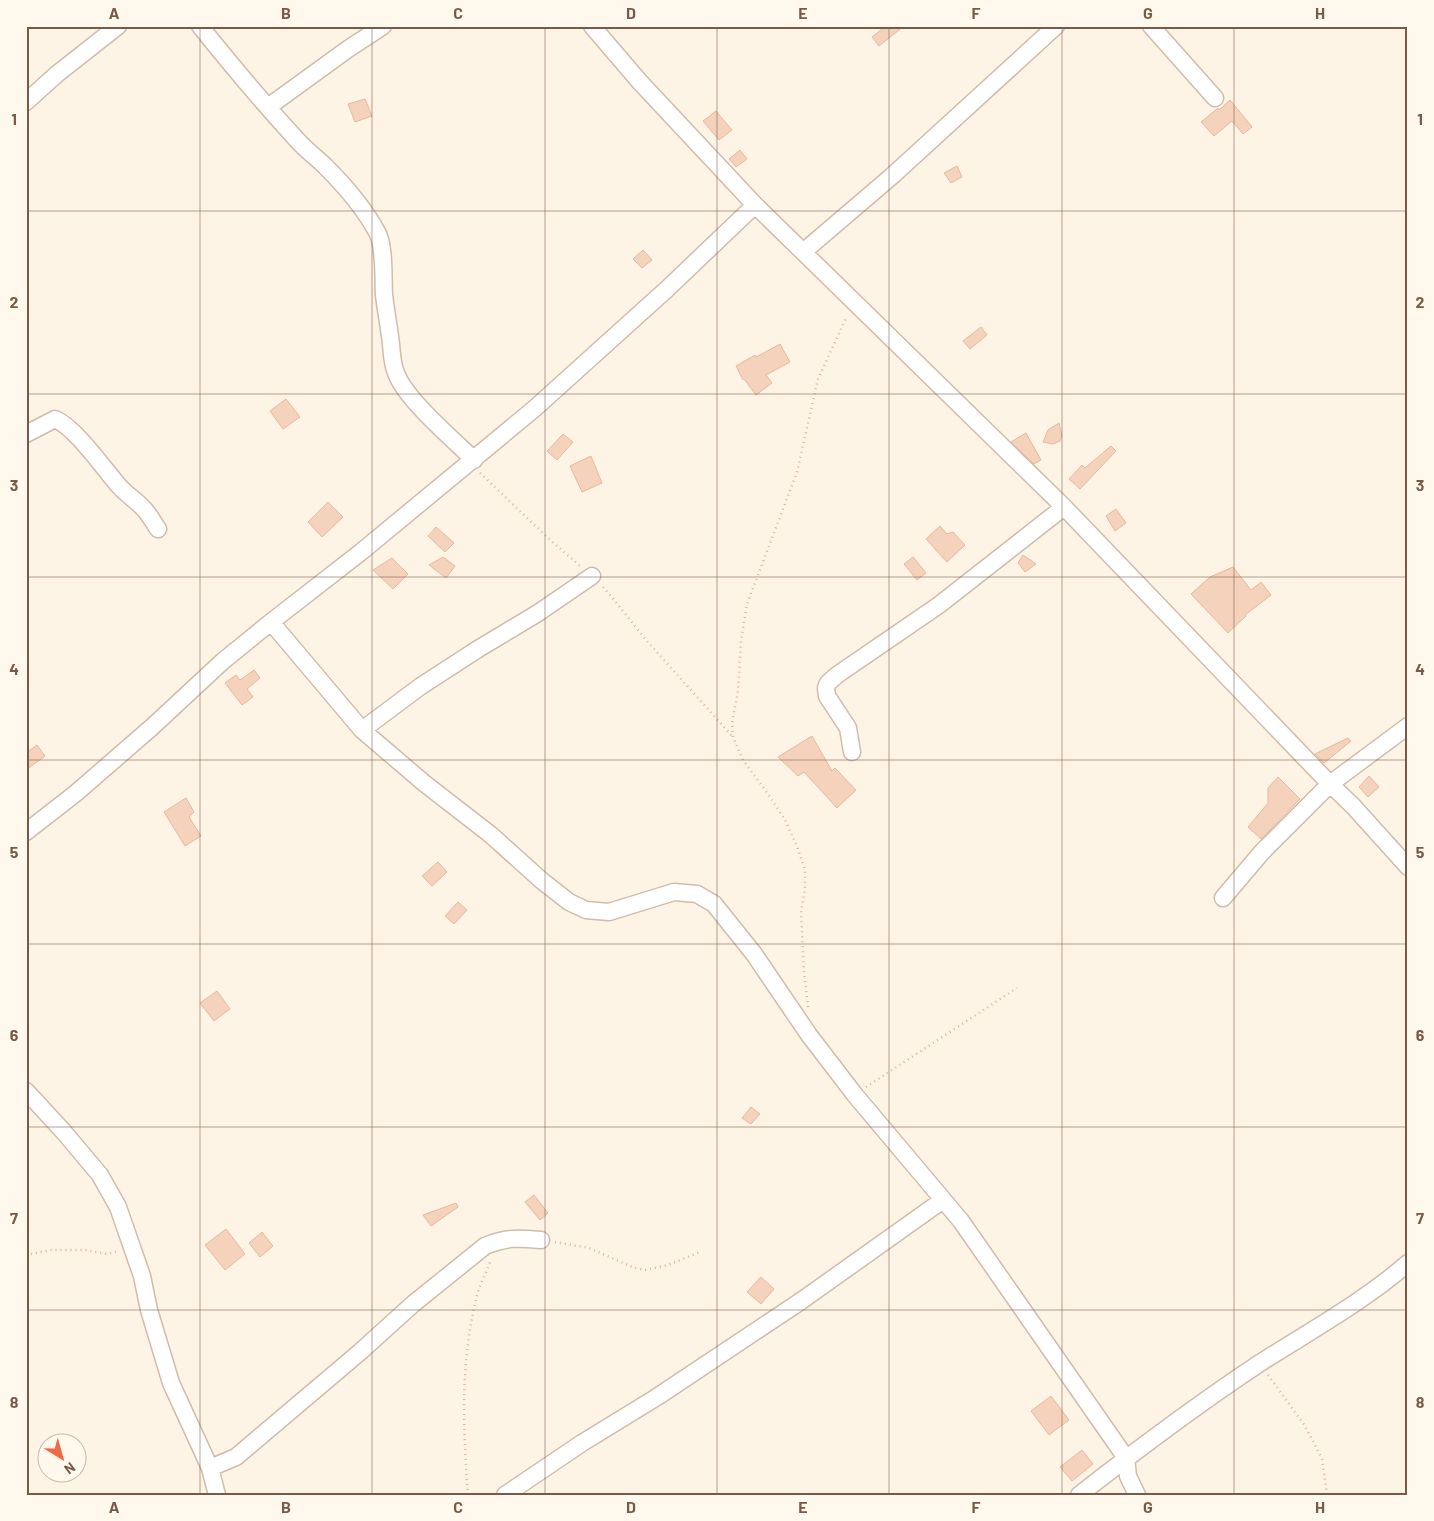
<svg xmlns="http://www.w3.org/2000/svg" width="1434" height="1521" viewBox="0 0 1434 1521" font-family="Barlow,sans-serif">
	<style>
		.building { fill: #f5d2bb; stroke: #e9b89a }
		.lines { fill: none; stroke-linecap: round; stroke-linejoin: round }
		.minor-casing { stroke: #d0bcaa; stroke-width: 19 }
		.path { stroke: #dab59e; stroke-width: 2.5; stroke-dasharray: 1 4; stroke-linecap: butt }
		.minor { stroke: #fff; stroke-width: 16 }
		.grid { fill: none; stroke: #795a48; stroke-width: 1; stroke-opacity: 0.55 }
		.neatline { fill: none; stroke: #795a48; stroke-width: 2 }
		.grid-label { font-size: 16px; text-anchor: middle; font-weight: bold; fill: #795a48 }
	</style>
	<rect width="100%" height="100%" fill="#fef4e5"/>
	<path class="building" d="M886,26H904L879,46L872,37Z
		M365,99L372,116L355,122L348,104Z
		M1230,100L1252,127L1243,134L1232,121L1214,136L1201,122L1218,108L1219,110Z
		M716,111L732,130L719,140L703,121Z
		M740,150L747,159L736,167L729,159Z
		M957,166L962,177L951,183L944,173Z
		M643,250L652,260L642,268L633,259Z
		M981,327L987,335L970,349L963,341Z
		M780,344L790,362L766,375L772,383L756,395L744,379L743,380L736,366L755,355L756,357Z
		M286,399L300,417L283,429L270,411Z
		M1059,423L1062,436L1060,441L1053,444L1043,442L1048,430Z
		M1026,433L1041,460L1034,464L1011,442Z
		M563,434L573,442L557,460L547,451Z
		M1111,446L1116,451L1080,489L1069,479L1082,465L1085,468Z
		M591,456L602,483L582,492L570,466Z
		M328,502L343,517L322,537L308,522Z
		M1116,509L1126,523L1115,531L1106,516Z
		M940,526L947,534L953,532L965,545L947,562L926,539Z
		M436,527L454,543L445,552L428,536Z
		M1023,555L1036,564L1025,572L1018,563Z
		M443,557L455,566L446,578L429,565Z
		M913,557L926,573L917,580L904,564Z
		M392,558L408,574L393,589L373,570Z
		M1233,567L1251,590L1261,582L1271,595L1245,615L1246,616L1228,633L1191,594L1210,577Z
		M254,670L260,678L247,689L253,697L242,705L225,683L236,675L240,680Z
		M812,736L832,771L835,768L856,790L837,808L804,772L798,776L778,757Z
		M1348,738L1351,741L1324,763L1315,754Z
		M37,745L45,756L26,770V753Z
		M1369,776L1379,787L1368,797L1359,787Z
		M1278,777L1300,799L1261,839L1248,827L1268,803V788Z
		M186,798L194,812L189,817L201,836L185,846L164,812Z
		M438,862L447,872L432,886L422,876Z
		M458,902L467,910L454,924L445,916Z
		M217,991L230,1009L214,1021L200,1003Z
		M751,1107L760,1114L751,1124L742,1118Z
		M534,1195L548,1213L540,1220L525,1202Z
		M456,1203L458,1207L431,1226L423,1215Z
		M226,1229L245,1254L225,1270L205,1245Z
		M262,1232L273,1246L260,1257L249,1243Z
		M761,1277L774,1289L761,1304L747,1292Z
		M1051,1396L1069,1420L1049,1435L1031,1411Z
		M1082,1450L1093,1464L1072,1481L1060,1467Z"/>
	<g class="lines">
		<g class="minor-casing">
			<path id="minor" d="M200,26C232,66 264,104 298,141C306,150 317,158 326,167C345,186 364,208 377,232C385,246 383,278 384,295C386,311 389,327 391,344C392,354 392,363 396,373C406,400 453,439 474,460
				M592,26L639,81L755,205L1064,507L1330,784L1353,806L1408,867
				M1151,26L1215,98
				M26,102L57,74L118,26
				M268,107L348,49L383,26
				M803,252L892,176L1056,26
				M26,434L55,419C75,427 104,469 119,486C127,495 137,501 145,510C150,516 154,523 158,529
				M271,622L362,730L424,783L491,835L541,880L569,902L586,910L609,912L674,892L697,894L714,904L754,954L809,1035L855,1095L961,1221L1126,1458L1128,1476L1137,1495
				M362,730L421,686L478,649L538,613L592,576
				M852,752L848,728L827,696L826,688L828,683L837,675L939,605L1064,507
				M26,832L76,793L152,727L223,661L271,622L361,552L534,409L667,289L755,205
				M1223,898L1262,852L1330,784L1408,726
				M26,1091L63,1131L100,1175L118,1207L142,1276L149,1310L171,1383L210,1468L217,1495
				M210,1468L236,1457L360,1352L413,1304L485,1246C507,1237 518,1238 541,1240
				M505,1495L582,1443L657,1397L801,1301L943,1200
				M1079,1495C1138,1449 1198,1404 1260,1363C1310,1331 1363,1302 1408,1263"/>
		</g>
		<path class="path" d="M480,473L547,537L580,566
			M603,587L611,596L646,640L733,737
			M808,1007L804,972L801,911L805,889V870L797,846L785,820L766,791L743,760L733,737L732,723L738,691L741,641L747,604L797,472L818,379L847,316
			M866,1087L1017,988
			M555,1242L589,1248L635,1268L645,1270L668,1265L700,1252
			M26,1255L50,1250H85L108,1254L118,1251
			M1268,1375L1305,1426L1316,1447L1322,1459L1327,1495
			M468,1495C463,1426 460,1363 477,1295C480,1284 486,1273 490,1262"/>
		<use href="#minor" class="minor"/>
	</g>
	<path class="grid" d="M200,26V1495M372,26V1495M545,26V1495M717,26V1495M889,26V1495M1062,26V1495M1234,26V1495M26,211H1408M26,394H1408M26,577H1408M26,760H1408M26,944H1408M26,1127H1408M26,1310H1408"/>
	<rect width="1434" height="1521" fill="none" stroke="#fff8ed" stroke-width="55"/>
	<g transform="translate(62 1458) rotate(143)"><circle r="24" fill="#fff8ed" stroke="#c9b9ab"/>
	<path d="M0-4L9 19L0 12L-9 19Z" fill="#ef6a43"/>
	<text y="-8" font-size="14" font-weight="bold" text-anchor="middle" fill="#795a48">N</text>
	</g>
	<rect x="28" y="28" width="1378" height="1466" class="neatline"/>
	<g class="grid-label">
		<text x="114" y="19">A</text>
		<text x="286" y="19">B</text>
		<text x="458" y="19">C</text>
		<text x="631" y="19">D</text>
		<text x="803" y="19">E</text>
		<text x="976" y="19">F</text>
		<text x="1148" y="19">G</text>
		<text x="1320" y="19">H</text>
		<text x="14" y="125">1</text>
		<text x="1420" y="125">1</text>
		<text x="14" y="308">2</text>
		<text x="1420" y="308">2</text>
		<text x="14" y="491">3</text>
		<text x="1420" y="491">3</text>
		<text x="14" y="675">4</text>
		<text x="1420" y="675">4</text>
		<text x="14" y="858">5</text>
		<text x="1420" y="858">5</text>
		<text x="14" y="1041">6</text>
		<text x="1420" y="1041">6</text>
		<text x="14" y="1224">7</text>
		<text x="1420" y="1224">7</text>
		<text x="14" y="1408">8</text>
		<text x="1420" y="1408">8</text>
		<text x="114" y="1513">A</text>
		<text x="286" y="1513">B</text>
		<text x="458" y="1513">C</text>
		<text x="631" y="1513">D</text>
		<text x="803" y="1513">E</text>
		<text x="976" y="1513">F</text>
		<text x="1148" y="1513">G</text>
		<text x="1320" y="1513">H</text>
	</g>
</svg>
